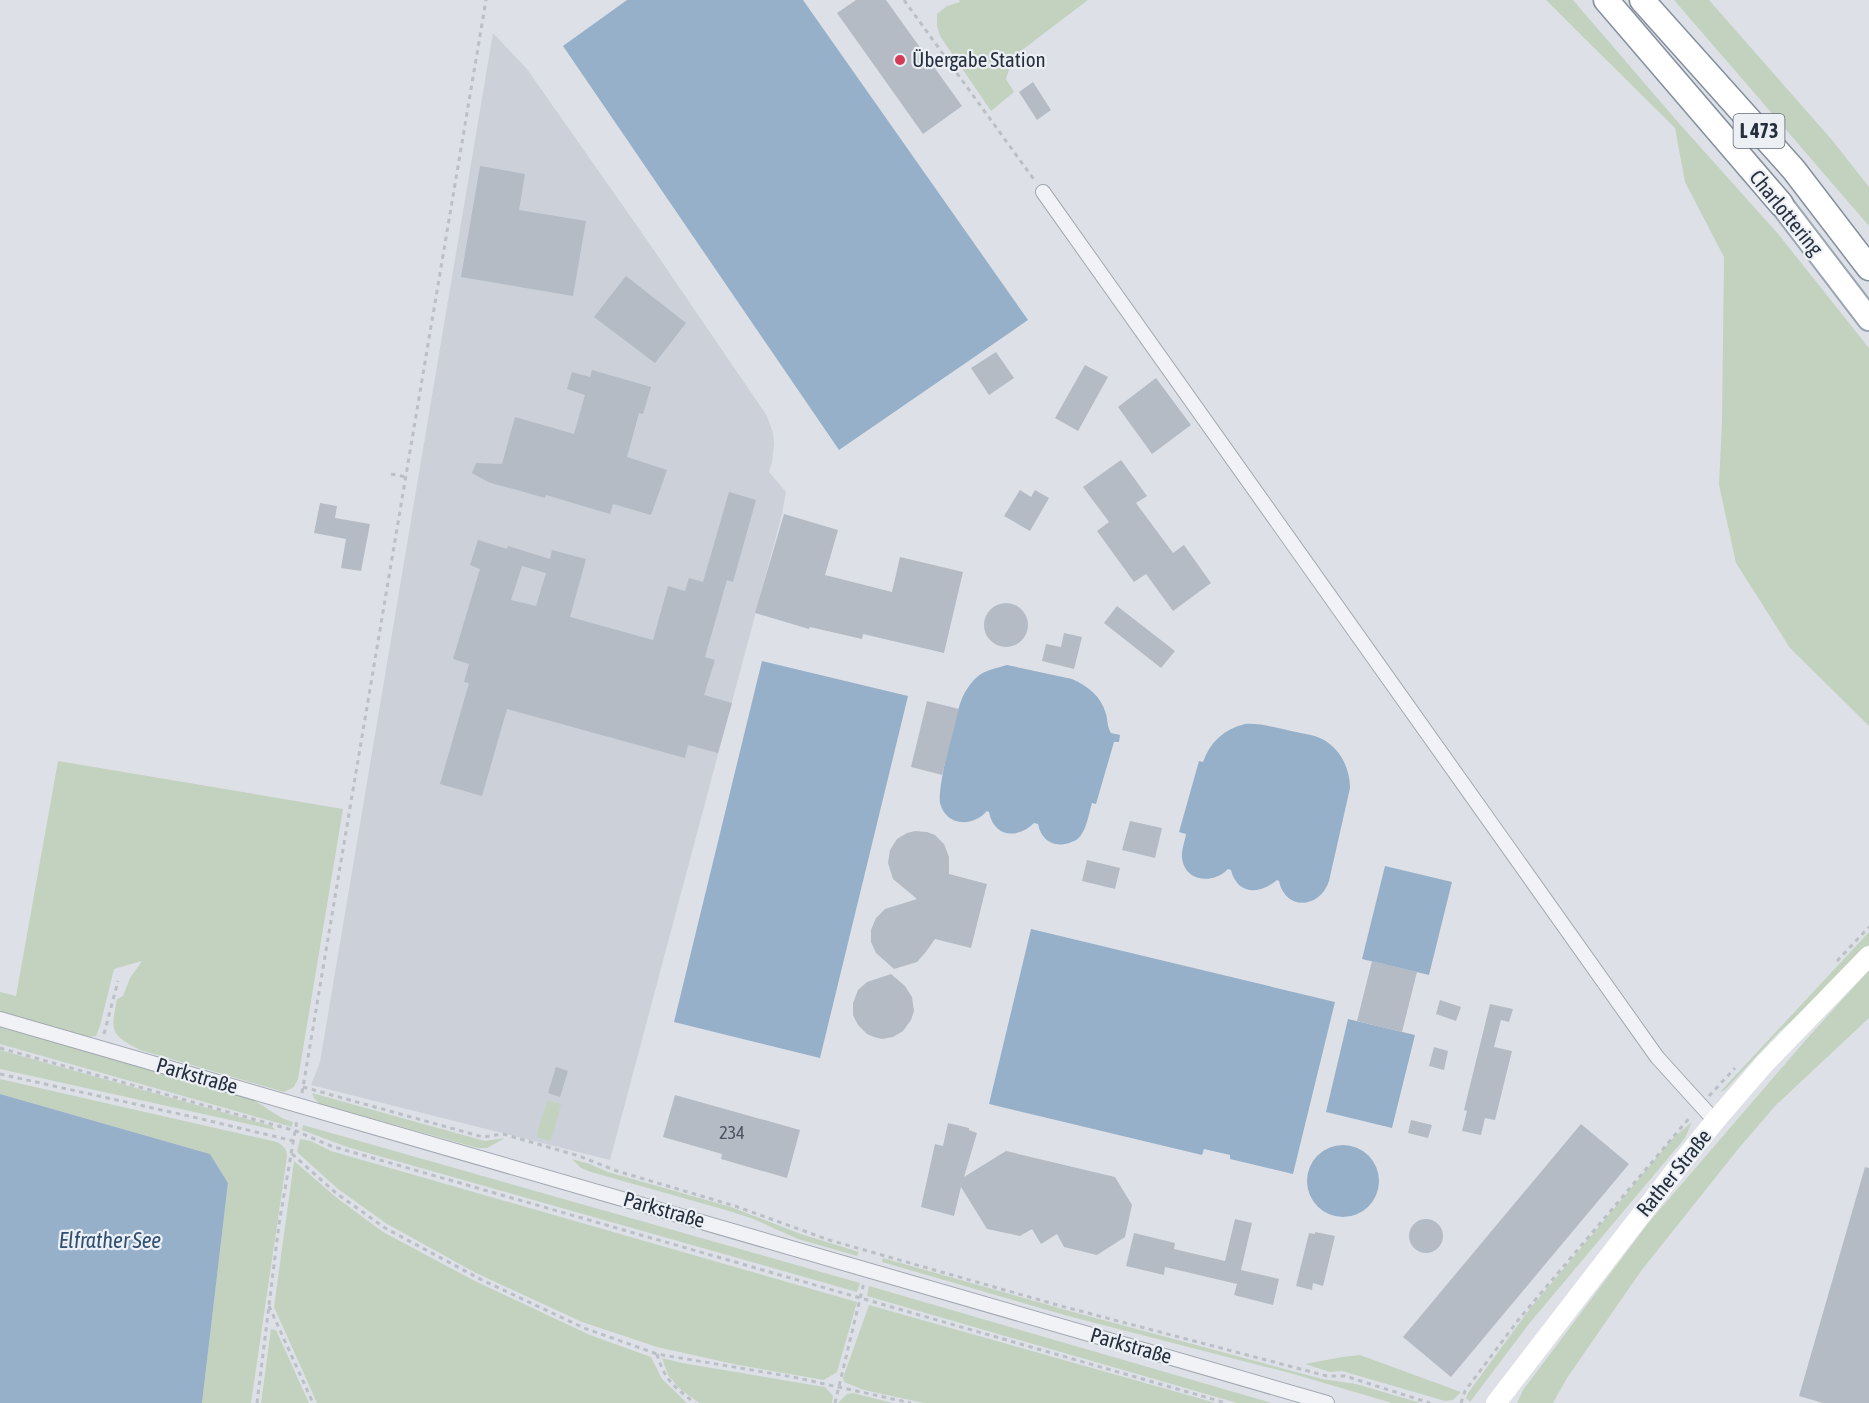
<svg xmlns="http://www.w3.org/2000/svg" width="1869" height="1403" viewBox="0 0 1869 1403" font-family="'Asap Condensed',sans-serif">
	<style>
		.built { fill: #cbd0d9 }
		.green { fill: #c3d2be }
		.water { fill: #96b0c9 }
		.building { fill: #b4bbc4; fill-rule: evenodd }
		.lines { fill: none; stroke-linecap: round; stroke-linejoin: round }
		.minor-casing { stroke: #a2a8b1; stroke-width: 16 }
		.primary-casing { stroke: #9ca6b3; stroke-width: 26 }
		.trunk-casing { stroke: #848f9e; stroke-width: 27 }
		.path { stroke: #bbbfc6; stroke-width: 3; stroke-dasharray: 4.5 4.5; stroke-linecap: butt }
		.minor { stroke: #f0f2f6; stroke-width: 14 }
		.secondary { stroke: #fff; stroke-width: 20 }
		.primary { stroke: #fff; stroke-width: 22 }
		.trunk { stroke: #fff; stroke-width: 24 }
		.poi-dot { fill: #d23c57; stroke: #ecf0f5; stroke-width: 2 }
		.labels { text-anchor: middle; stroke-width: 4.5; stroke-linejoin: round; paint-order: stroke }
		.number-label { font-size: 18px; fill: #4a5260 }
		.shield { fill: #ecf0f5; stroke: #616975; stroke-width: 1.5 }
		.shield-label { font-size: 20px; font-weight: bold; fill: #262f3e }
		.poi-label { font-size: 21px; fill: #262f3e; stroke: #ecf0f5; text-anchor: start }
		.street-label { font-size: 21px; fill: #262f3e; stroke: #ecf0f5 }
		.water-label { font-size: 22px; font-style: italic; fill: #2f4f73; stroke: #ecf0f5 }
	</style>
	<rect width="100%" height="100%" fill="#dde1e7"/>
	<path class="built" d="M493,33L527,69L649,243L767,416L773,433L774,444L772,463L769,472L786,492L782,514L610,1160L311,1085L320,1062Z"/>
	<path class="green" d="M959,0H1088L1013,57L1006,79L1014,92L991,111L940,36L937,26V14L947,6L960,2Z
		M1546,0H1573L1677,121L1779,235L1869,348V726L1790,648L1736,563L1719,485L1722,421L1724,257L1685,182L1675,128Z
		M1674,0H1709L1832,140L1869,187V226Z
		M58,761L343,809L298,1079L294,1087L284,1092L140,1050C109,1034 111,1031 117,999L123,996L130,978L142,961L114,969L100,1026L96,1036L89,1037L0,1012V992L16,996Z
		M1869,932V945L1812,1003L1779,1032L1725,1090L1720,1092Z
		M1869,970V1018L1776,1105L1739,1148L1641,1271L1567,1378L1553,1403H1517L1523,1390L1649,1222L1804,1042Z
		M0,1026L246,1097C263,1103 276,1118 293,1122L292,1127L0,1044Z
		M0,1050L272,1126L275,1130L0,1069Z
		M0,1079L277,1142C284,1146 287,1149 287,1157L251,1403H202L228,1183L210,1154L0,1094Z
		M312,1093L485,1141L505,1138L487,1148H478L320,1104L314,1098Z
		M548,1100L561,1104L553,1134L550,1141L537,1137L538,1129Z
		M1692,1122L1685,1138L1528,1325L1470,1402L1466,1398L1468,1393L1529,1310L1673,1138Z
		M303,1125L860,1283L857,1292L347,1147L302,1130Z
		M300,1139L311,1141L331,1151L857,1302L837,1372L824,1380L738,1365L657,1347L582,1322L476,1273L387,1224L338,1189L297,1152Z
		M572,1159L590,1164L608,1172L731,1207L801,1234L859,1252L857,1256L798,1239L751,1218L729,1211L591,1172L581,1168Z
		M294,1161L337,1198L383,1232L473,1280L590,1335L651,1357L662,1379L687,1403H317L274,1307Z
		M883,1258L1066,1310L1322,1379L1356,1384L1421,1403H1392L1290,1373L1068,1316L882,1262Z
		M869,1286L1272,1403H1237L867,1296Z
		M869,1305L1216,1403H924L864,1390L844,1382L843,1378Z
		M271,1329L276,1330L309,1403H261Z
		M1360,1355L1461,1392L1453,1400L1445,1401L1342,1371L1330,1372L1305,1364L1342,1357Z
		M662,1358L682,1363L825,1387L833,1396L832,1403H699L679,1388L668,1375Z
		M853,1393L893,1403H838L847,1394Z"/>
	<path class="water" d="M627,0H803L1028,320L839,450L563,46Z
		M762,661L908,696L820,1058L674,1022Z
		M1007,665L1072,679C1088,686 1101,696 1106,714C1108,721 1107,727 1111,733L1120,735L1119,742H1114L1096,804L1092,803C1089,813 1087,827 1081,835C1078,840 1074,841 1069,843C1053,848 1041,840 1038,824L1034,823C1018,839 994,838 989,812L987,811C973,827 946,827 940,803C937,788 956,711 963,696C966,690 972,681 977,677C985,670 997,668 1007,665Z
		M1245,724C1259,723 1273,727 1287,730C1298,733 1314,734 1324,740C1341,750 1350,769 1350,788L1329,881C1320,909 1285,911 1279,881L1277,880C1260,895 1237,895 1231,870L1228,869C1214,884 1185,883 1182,858C1181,851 1185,841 1186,834L1179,832L1199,761L1203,762C1210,742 1224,729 1245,724Z
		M1385,866L1452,882L1429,975L1362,959Z
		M1031,929L1335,1002L1293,1174L1230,1159V1155L1204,1149L1202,1155L989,1104Z
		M1348,1019L1415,1035L1392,1128L1326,1112Z
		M0,1094L210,1154L228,1183L202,1403H0Z
		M1307 1181a36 36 0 1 1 72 0a36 36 0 1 1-72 0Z"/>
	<path class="building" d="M856,0H886L962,106L923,134L837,13Z
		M1033,82L1051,110L1037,120L1019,92Z
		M480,166L525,174L519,210L586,221L573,296L461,277Z
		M626,276L686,323L655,363L594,317Z
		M996,352L1014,378L989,395L971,368Z
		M1085,365L1108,377L1078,431L1055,418Z
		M592,370L651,387L643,414L639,413L627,457L667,470L651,515L613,504L610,514L546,495L545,498L488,482L472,473L476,463L502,464L515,417L574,434L585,395L567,389L572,372L590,377Z
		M1156,378L1191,425L1152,454L1118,407Z
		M1121,460L1147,496L1136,503L1173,553L1184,545L1211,583L1173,611L1146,574L1134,582L1097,531L1109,522L1083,487Z
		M1020,490L1031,497L1035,490L1049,498L1030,531L1004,516Z
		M729,492L756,500L733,582L727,580L705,657L715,660L704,695L732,703L718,753L688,745L685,758L507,709L482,796L440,784L469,683L464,682L469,664L453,659L480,569L470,565L478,540L507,549L508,546L550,559L552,550L586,559L570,617L653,640L668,586L685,591L689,578L703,582ZM522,566L546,573L536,606L511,600Z
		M320,503L337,506L335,518L370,524L361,571L341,568L346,539L314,533Z
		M784,514L838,530L825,575L892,592L900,557L963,572L944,653L863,634L862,639L810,627L809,629L755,613Z
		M984 625a22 22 0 1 1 44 0a22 22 0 1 1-44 0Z
		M1117,606L1175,651L1161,668L1104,623Z
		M1064,633L1082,637L1074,669L1042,661L1046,644L1061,647Z
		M927,701L959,709L942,775L911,767Z
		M1130,821L1162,828L1155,858L1122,850Z
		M915,831L927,832L935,835L944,844L949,857V874L987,884L971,948L935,939L925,953L917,962L894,969L876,953L871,942V930L876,918L885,909L917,899L893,879L888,863L890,850L897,839L907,833Z
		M1087,860L1120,868L1115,889L1082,881Z
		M1372,961L1417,972L1402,1032L1357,1021Z
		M891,974L905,986L912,997L914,1011L911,1020L903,1031L893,1037L882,1039L874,1037L867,1034L858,1025L853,1015V1003L858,990L867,982Z
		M1440,1000L1461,1007L1456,1021L1436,1014Z
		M1490,1004L1513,1009L1509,1022L1501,1020L1494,1047L1512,1051L1495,1120L1485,1118L1481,1135L1462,1131L1467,1111L1464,1110Z
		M1434,1047L1448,1051L1444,1070L1429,1066Z
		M556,1067L568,1071L560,1097L548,1093Z
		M675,1095L800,1130L787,1178L721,1159L722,1154L663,1137Z
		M1411,1120L1432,1125L1428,1138L1408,1133Z
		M948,1123L969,1128V1130L977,1133L964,1177L1006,1151L1115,1177L1132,1205L1125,1237L1097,1255L1064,1247L1057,1234L1041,1244L1032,1229L1020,1236L987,1229L961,1187L954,1216L921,1207L935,1144L943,1146Z
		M1581,1124L1629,1164L1451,1377L1403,1337Z
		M1865,1167L1869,1168V1403H1823L1799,1396Z
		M1409 1236a17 17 0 1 1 34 0a17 17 0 1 1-34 0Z
		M1235,1219L1252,1223L1241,1270L1279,1279L1273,1305L1234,1295L1237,1284L1165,1267L1164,1275L1126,1266L1134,1233L1175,1243L1174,1249L1225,1261Z
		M1315,1232L1335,1236L1323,1286L1313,1283L1312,1290L1296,1286L1309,1233L1315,1234Z"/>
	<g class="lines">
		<g class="minor-casing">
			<path id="minor" d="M1043,192L1657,1057L1715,1121
				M0,1019L1327,1403"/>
		</g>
		<g class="primary-casing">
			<path id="primary" d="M1781,204L1869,319"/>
		</g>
		<g class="trunk-casing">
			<path id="trunk" d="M1606,0L1781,204
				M1642,0L1794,170L1869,268"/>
		</g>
		<path class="path" d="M904,0L1035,181
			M391,474L406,477
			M1837,961L1869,927
			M104,1034L118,981
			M0,1048L296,1131L331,1146L1226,1403
			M0,1074L193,1117L294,1141
			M303,1087L483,1137L503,1134L579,1156L617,1171L735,1206L829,1240L1061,1306L1327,1376H1345L1430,1403
			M302,1093L486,0
			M1709,1096L1735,1068
			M292,1154L336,1193L385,1228L482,1280L584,1328L657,1354L793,1377L911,1403
			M269,1306L313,1403
			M657,1354C664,1379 674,1387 695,1403
			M257,1403L279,1224L297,1120
			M835,1403L864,1282
			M1461,1403L1465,1391L1519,1319L1691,1116"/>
		<use href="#minor" class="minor"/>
		<path class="secondary" d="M1496,1403L1678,1167L1715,1121L1765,1063L1869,956"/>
		<use href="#primary" class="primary"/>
		<use href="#trunk" class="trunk"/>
	</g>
	<circle class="poi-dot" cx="900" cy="60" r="6"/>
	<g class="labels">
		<g class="number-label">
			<text x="732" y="1139">234</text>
		</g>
		<rect class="shield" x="1733.5" y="114" width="51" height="34" rx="4.5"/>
		<g class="shield-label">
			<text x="1759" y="138">L 473</text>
		</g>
		<g class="poi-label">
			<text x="912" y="67">Übergabe Station</text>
		</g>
		<g class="street-label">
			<text transform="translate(1786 213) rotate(51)" y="7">Charlottering</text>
			<text transform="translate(197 1076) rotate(16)" y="7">Parkstraße</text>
			<text transform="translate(1674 1173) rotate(-51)" y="7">Rather Straße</text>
			<text transform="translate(664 1210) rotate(16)" y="7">Parkstraße</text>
			<text transform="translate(1131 1346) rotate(16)" y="7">Parkstraße</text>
		</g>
		<g class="water-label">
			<text x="110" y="1248">Elfrather See</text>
		</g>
	</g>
</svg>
